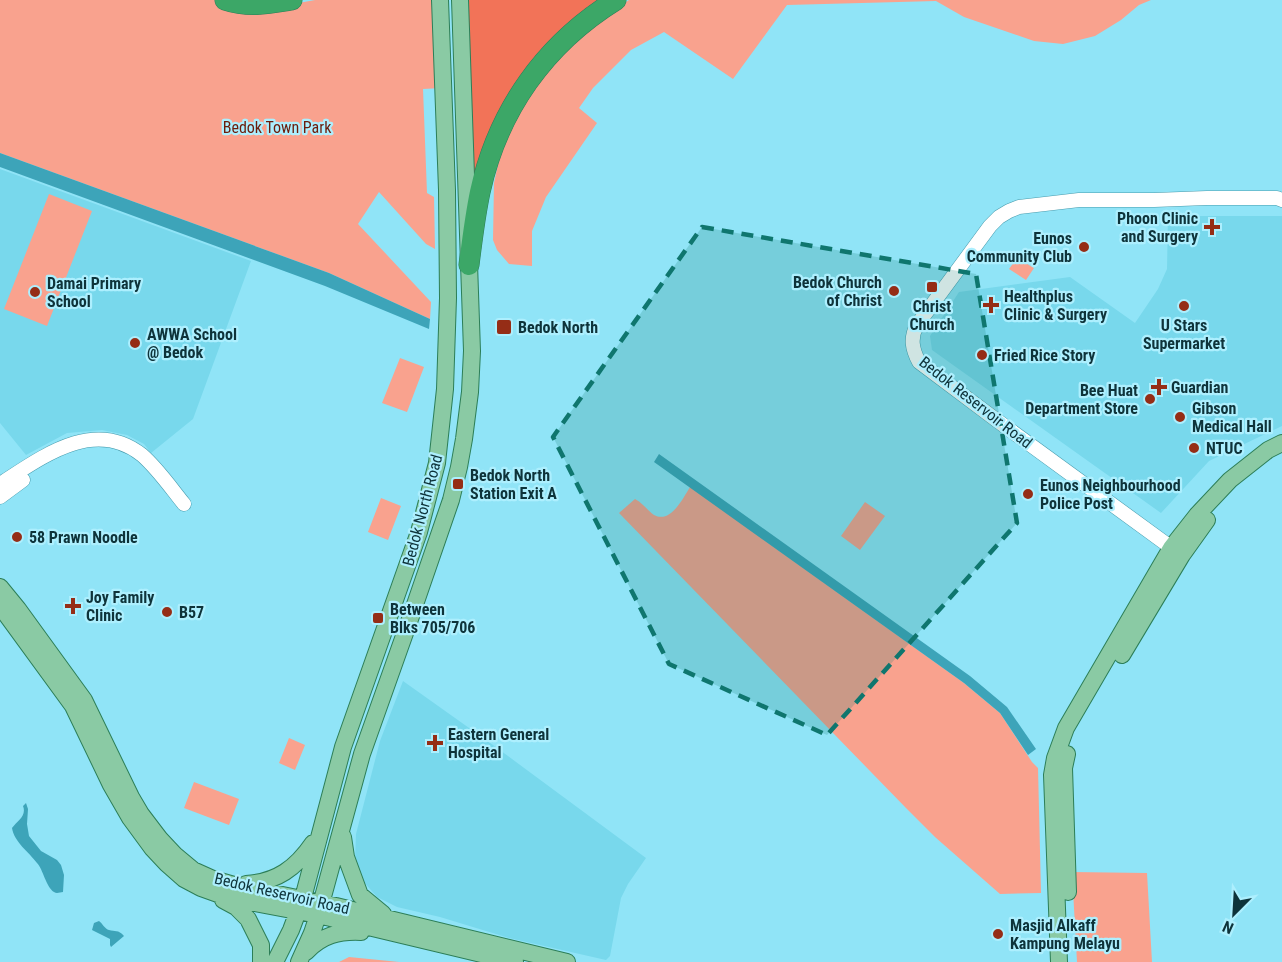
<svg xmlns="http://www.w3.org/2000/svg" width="1282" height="962" viewBox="0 0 1282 962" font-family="'Roboto Condensed',sans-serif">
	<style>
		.built { fill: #78d8ec }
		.green { fill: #f9a28e }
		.forest { fill: #f27358 }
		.water { fill: #3da4b9 }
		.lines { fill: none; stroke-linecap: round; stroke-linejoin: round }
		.minor-casing { stroke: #469bad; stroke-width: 15 }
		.major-casing { stroke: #2c7e57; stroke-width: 18 }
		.highway-casing { stroke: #2c7e57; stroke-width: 21 }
		.minor { stroke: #fff; stroke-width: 14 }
		.major { stroke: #8acaa4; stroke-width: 16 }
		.highway { stroke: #3ca767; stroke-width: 20 }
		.marked { fill: #0f766e; fill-opacity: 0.2; stroke: #0f766e; stroke-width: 4.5; stroke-dasharray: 12 8; stroke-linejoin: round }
		.poi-dot { fill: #952d16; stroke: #adeffe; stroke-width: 2 }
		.labels { text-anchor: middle; stroke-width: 4.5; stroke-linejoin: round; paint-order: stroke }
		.park-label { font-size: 16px; fill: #6b1c0b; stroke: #adeffe }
		.poi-label { font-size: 16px; font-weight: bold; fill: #0e333a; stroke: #adeffe; text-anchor: start }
		.street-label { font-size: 16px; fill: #0e333a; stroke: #adeffe }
	</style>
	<rect width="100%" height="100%" fill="#90e4f7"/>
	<path class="built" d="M0,169L251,261L193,419L151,453L144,444L127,435L102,430L67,433L26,455L0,423Z
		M1168,216H1282V426L1209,461L1161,513L932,350L930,336L959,292L1070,277L1135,323L1158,289L1167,269Z
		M403,681L493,745L646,858L628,884L621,898L610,956L606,960L509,938L440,917L397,907L377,897L363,881L355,861L356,834L380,741Z"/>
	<path class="green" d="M0,0H215L293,4L315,0H439L442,88L423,89L427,193L434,197L435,249L426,244L379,192L358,224L431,302L430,319L329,273L0,153Z
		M629,0H1151L1139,5L1121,20L1095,36L1063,44L1034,41L964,17L936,1L787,5L733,79L664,32L631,50L593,88L579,108L597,123L546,197L532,231V266L509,264L497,250L493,240L494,183L505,131L540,72L595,22Z
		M49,194L92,211L47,326L4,309Z
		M1017,258L1034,268L1026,280L1009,269Z
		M400,358L424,367L407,412L382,403Z
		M690,487L964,683L1000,713L1032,762L1038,768L1041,893L1000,894L935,837L906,808L619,513L635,499C644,504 648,511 654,515C671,524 683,498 690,487Z
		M381,498L401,506L388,540L368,532Z
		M865,502L885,516L860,550L841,536Z
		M289,738L305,745L295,770L279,763Z
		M194,782L239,799L229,825L184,808Z
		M1072,872L1147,873L1152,962H1077Z
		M349,957L399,962H339Z"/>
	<path class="forest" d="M460,0H616L560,44L467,192Z"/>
	<path class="water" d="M0,153L329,273L430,319L429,329L325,286L0,167Z
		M659,454L970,676L1007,707L1036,749L1028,755L1000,713L964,683L654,462Z
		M26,803L28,809L27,824L29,836L41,851L57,860L61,865L64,875L63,892C60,892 57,894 54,892C46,887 43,869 37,863C29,852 14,842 12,828C17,821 27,816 23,806Z
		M99,921C102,923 105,929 109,930C115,932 118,929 124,936L111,947L110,945V939L92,930L94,923Z"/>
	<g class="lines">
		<g class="minor-casing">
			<path id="minor" d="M0,484C42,457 94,417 142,455C158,469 171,488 184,504
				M0,497L23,480
				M1180,554L995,419L919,362C912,349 910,338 917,325L990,226L999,217L1009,211L1019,207L1079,200H1154L1207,198H1277L1282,200"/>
		</g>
		<g class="major-casing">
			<path id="major" d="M0,587L18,609L84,700L131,797L141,814L160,839L175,855L193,870L213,879L234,885L336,906L567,962
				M0,606L73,706L111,785L130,818L152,848L167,864L184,879L201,888L229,898L318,915L515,962
				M1122,655L1182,555L1207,520
				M1067,754L1064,768L1068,892
				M343,837L346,857L360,895L383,914
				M246,884C277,882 296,868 313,843
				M223,900L236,907L248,919L261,945V962
				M306,952C322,935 339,931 361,932
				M275,962L291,930L303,898L343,747L419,532L437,463L445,389L448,298L447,190L440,0
				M299,962L312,933L318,915L362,754L410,619L451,500L459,467L464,439L470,392L472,351L460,0
				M1059,962L1052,775L1055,758L1066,728L1171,548L1197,515L1230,480L1268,450L1282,443"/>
		</g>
		<g class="highway-casing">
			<path id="highway" d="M225,0C249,8 268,4 292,0
				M469,265C472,240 475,216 480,192C498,110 545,44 616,0"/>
		</g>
		<use href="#minor" class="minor"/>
		<use href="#major" class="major"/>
		<use href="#highway" class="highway"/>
	</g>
	<path class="marked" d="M702,227L976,274L1017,523L827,735L669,664L553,437Z"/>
	<g class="poi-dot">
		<path d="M1209 218h6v6h6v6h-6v6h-6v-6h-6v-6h6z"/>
		<circle cx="1084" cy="247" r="6"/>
		<rect x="926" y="281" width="12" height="12" rx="3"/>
		<circle cx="894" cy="291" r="6"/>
		<circle cx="35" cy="292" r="6"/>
		<path d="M988 296h6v6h6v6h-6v6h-6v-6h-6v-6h6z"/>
		<circle cx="1184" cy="306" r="6"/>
		<rect x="496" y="319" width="16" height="16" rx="3"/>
		<circle cx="135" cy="343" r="6"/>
		<circle cx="982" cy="355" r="6"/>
		<path d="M1156 378h6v6h6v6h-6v6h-6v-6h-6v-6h6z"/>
		<circle cx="1150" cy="399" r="6"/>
		<circle cx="1180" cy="417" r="6"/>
		<circle cx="1194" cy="448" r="6"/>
		<rect x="452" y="478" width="12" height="12" rx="3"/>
		<circle cx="1028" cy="494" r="6"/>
		<circle cx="17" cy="537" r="6"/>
		<path d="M70 597h6v6h6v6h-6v6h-6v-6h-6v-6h6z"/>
		<circle cx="167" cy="612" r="6"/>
		<rect x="372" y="612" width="12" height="12" rx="3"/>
		<path d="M432 734h6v6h6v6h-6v6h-6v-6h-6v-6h6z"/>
		<circle cx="998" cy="934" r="6"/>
	</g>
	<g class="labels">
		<g class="park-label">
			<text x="277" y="133">Bedok Town Park</text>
		</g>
		<g class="poi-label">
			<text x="1198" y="224" text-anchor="end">Phoon Clinic<tspan x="1198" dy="18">and Surgery</tspan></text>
			<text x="1072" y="244" text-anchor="end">Eunos<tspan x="1072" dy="18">Community Club</tspan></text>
			<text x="882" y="288" text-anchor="end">Bedok Church<tspan x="882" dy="18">of Christ</tspan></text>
			<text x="47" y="289">Damai Primary<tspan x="47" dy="18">School</tspan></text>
			<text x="1004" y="302">Healthplus<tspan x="1004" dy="18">Clinic &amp; Surgery</tspan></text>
			<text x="932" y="312" text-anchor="middle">Christ<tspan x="932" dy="18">Church</tspan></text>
			<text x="1184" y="331" text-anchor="middle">U Stars<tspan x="1184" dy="18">Supermarket</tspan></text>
			<text x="518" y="333">Bedok North</text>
			<text x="147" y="340">AWWA School<tspan x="147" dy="18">@ Bedok</tspan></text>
			<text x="994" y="361">Fried Rice Story</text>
			<text x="1171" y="393">Guardian</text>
			<text x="1138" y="396" text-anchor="end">Bee Huat<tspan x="1138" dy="18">Department Store</tspan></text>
			<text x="1192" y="414">Gibson<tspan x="1192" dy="18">Medical Hall</tspan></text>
			<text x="1206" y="454">NTUC</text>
			<text x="470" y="481">Bedok North<tspan x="470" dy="18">Station Exit A</tspan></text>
			<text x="1040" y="491">Eunos Neighbourhood<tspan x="1040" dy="18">Police Post</tspan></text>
			<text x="29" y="543">58 Prawn Noodle</text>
			<text x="86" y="603">Joy Family<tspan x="86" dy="18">Clinic</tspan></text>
			<text x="390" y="615">Between<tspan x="390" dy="18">Blks 705/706</tspan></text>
			<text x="179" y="618">B57</text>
			<text x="448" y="740">Eastern General<tspan x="448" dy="18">Hospital</tspan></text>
			<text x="1010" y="931">Masjid Alkaff<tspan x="1010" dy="18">Kampung Melayu</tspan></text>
		</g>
		<g class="street-label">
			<text transform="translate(976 402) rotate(38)" y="6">Bedok Reservoir Road</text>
			<text transform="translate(422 510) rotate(-75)" y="6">Bedok North Road</text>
			<text transform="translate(282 893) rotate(13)" y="6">Bedok Reservoir Road</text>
		</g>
	</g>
	<g transform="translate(1234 914) rotate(204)" stroke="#adeffe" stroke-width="4.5" paint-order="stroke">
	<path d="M0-4.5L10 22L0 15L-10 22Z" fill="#0e333a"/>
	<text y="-9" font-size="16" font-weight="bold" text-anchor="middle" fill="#0e333a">N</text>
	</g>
</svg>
